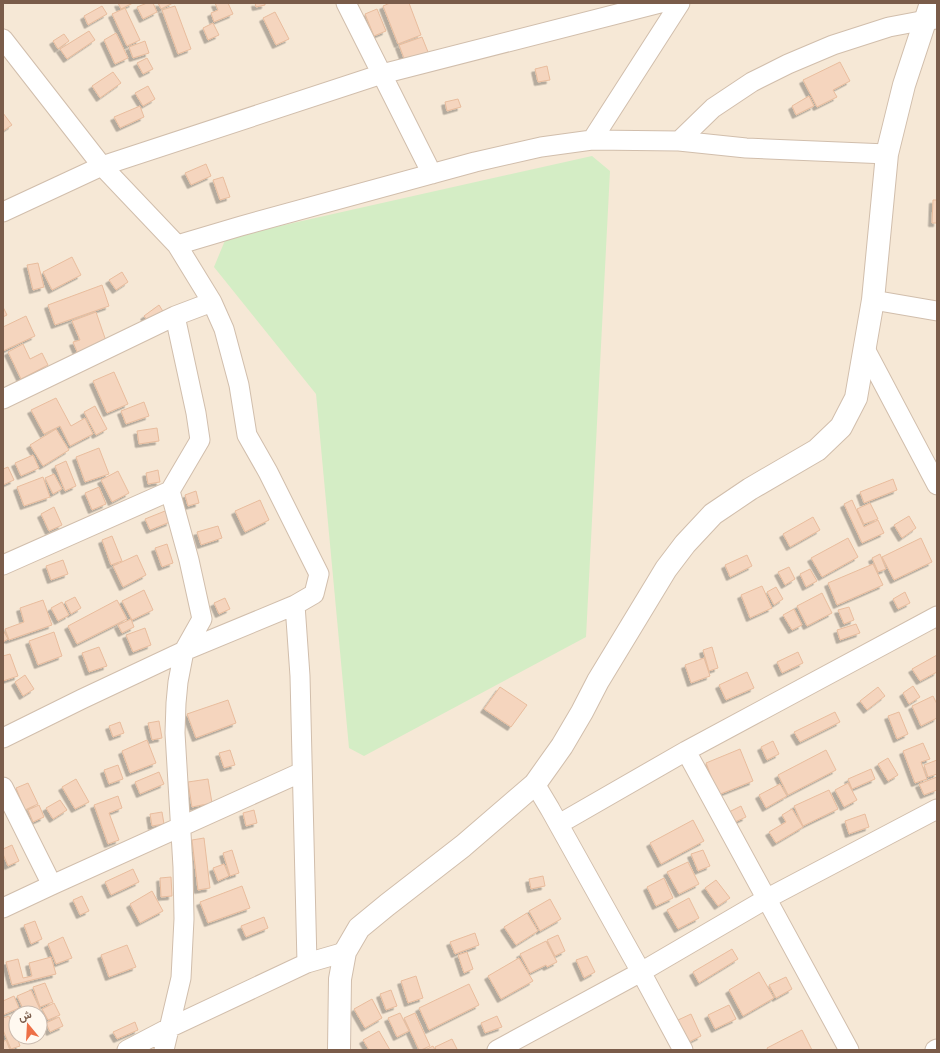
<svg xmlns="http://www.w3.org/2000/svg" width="940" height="1053" viewBox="0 0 940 1053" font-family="Jost,Vazirmatn,sans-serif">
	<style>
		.residential { fill: #f6e8d6; fill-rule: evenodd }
		.green { fill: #d4edc5 }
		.building { fill: #f5d5be; stroke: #e8bc9d; filter: url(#shadow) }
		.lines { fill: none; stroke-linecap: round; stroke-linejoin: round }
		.minor-casing { stroke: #d1beac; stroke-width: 21 }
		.tertiary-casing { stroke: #d1beac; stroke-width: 24 }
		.minor { stroke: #fff; stroke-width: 19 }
		.tertiary { stroke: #fff; stroke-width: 22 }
	</style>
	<defs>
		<filter id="shadow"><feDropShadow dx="-3.5" dy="3.5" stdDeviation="0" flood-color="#0004"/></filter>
	</defs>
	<rect width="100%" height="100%" fill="#fef6e8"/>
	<path class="residential" d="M3,3H937V1050H3ZM16,1013H40V1037H16Z"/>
	<path class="green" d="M592,156L610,171L586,637L364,756L349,748L316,394L214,267L226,238Z"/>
	<path class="building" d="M118,3H133L121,9Z
		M147,3H153L157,12L143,19L137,7Z
		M158,3H173L161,9Z
		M215,3H228L233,14L214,22L211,13L218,10Z
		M255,3H265V5L256,7Z
		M390,3H409L421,35L398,44L383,6Z
		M102,6L107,14L88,25L84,16Z
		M175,6L191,49L178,54L162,10Z
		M125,8L140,40L127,46L112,14Z
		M377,9L386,31L374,36L365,14Z
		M275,12L289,39L276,45L263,18Z
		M213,23L219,35L208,40L203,28Z
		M89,31L95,40L67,59L60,49Z
		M116,33L128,58L115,64L104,40Z
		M64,34L69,41L58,49L53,41Z
		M422,37L428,52L405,61L399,45Z
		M145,41L149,53L133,58L129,47Z
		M147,58L153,69L143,74L137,63Z
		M840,62L850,81L833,90L837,97L817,107L803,80Z
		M547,66L550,80L538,82L535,69Z
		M113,72L121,83L100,98L92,86Z
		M148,86L155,99L143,106L135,93Z
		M809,96L814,106L796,115L792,106Z
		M458,99L461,107L447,111L445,102Z
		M140,106L144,117L120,128L114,117Z
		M3,113L12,125L3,131Z
		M206,164L211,176L191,185L185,173Z
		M223,177L230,197L220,200L213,180Z
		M933,200H937V223H932Z
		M72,257L81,275L52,290L43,272Z
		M38,263L44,287L33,290L27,265Z
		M122,272L128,282L116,290L109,280Z
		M102,285L109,306L55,325L48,305Z
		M159,305L164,313L150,323L144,316Z
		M3,307L7,315L3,317Z
		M96,312L107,344L78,354L73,342L80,340L72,321Z
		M26,316L35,336L3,351V327Z
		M23,344L30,359L42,353L48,365L21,379L8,352Z
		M114,372L128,404L107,413L93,381Z
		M56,398L71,426L85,418L93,434L70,446L60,426L44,434L31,410Z
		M144,402L149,416L126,424L121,411Z
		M95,406L107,429L96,435L84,412Z
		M157,428L159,441L139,444L137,431Z
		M56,429L69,450L43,466L30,445Z
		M99,448L109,474L85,482L76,457Z
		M33,455L39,468L21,476L15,463Z
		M66,461L76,486L65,491L55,466Z
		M8,467L14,480L3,485V469Z
		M158,470L160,482L148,484L146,473Z
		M118,471L129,493L112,502L101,480Z
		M54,474L62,489L53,494L45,478Z
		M43,477L50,497L24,506L17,487Z
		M893,479L897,490L864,503L860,492Z
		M99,487L106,504L92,510L85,493Z
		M196,491L199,503L188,506L185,495Z
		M260,500L269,520L245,532L235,511Z
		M852,500L864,527L878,520L884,533L862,543L844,504Z
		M870,503L878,519L864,524L857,509Z
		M54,507L62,525L49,531L41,514Z
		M165,511L170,522L150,530L145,519Z
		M909,516L916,528L902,538L894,525Z
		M813,517L820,530L790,547L783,534Z
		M218,526L222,538L201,545L197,532Z
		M112,536L122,561L111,565L102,540Z
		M848,538L858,557L822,577L811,558Z
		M921,538L932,562L894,580L882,557Z
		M167,544L173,563L162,567L155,548Z
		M880,554L886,569L878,572L872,558Z
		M137,555L146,575L123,587L113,566Z
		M747,555L752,566L730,577L725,565Z
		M63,560L68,574L51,580L46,566Z
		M873,564L883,585L837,605L828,583Z
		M789,567L795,579L785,585L778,572Z
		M810,569L817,581L806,587L800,574Z
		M762,586L772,608L750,618L741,595Z
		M776,587L783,599L774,605L767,592Z
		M144,590L153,610L132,620L122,601Z
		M905,592L910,603L898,609L893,599Z
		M822,593L832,613L807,626L797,606Z
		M75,597L81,608L71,614L65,602Z
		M225,598L230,609L219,614L214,603Z
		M43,600L52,625L9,640L5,629L24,622L20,608Z
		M117,600L127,619L77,644L68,626Z
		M62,602L69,615L58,621L51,608Z
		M849,607L854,620L844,624L838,610Z
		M794,609L802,625L792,630L783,615Z
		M131,619L134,627L122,633L118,625Z
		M856,624L860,633L840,640L837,630Z
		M145,628L151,645L133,652L126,635Z
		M3,630L8,639L3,642Z
		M54,632L62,656L38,665L29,641Z
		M99,647L107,666L89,672L82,653Z
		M712,647L718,668L709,671L703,650Z
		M798,652L803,663L782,673L777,662Z
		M10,654L18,676L3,681V656Z
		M937,655V672L920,681L912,669Z
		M704,658L710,676L691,683L685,665Z
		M747,672L754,688L726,700L719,685Z
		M25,675L34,689L23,696L15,682Z
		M913,686L920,697L909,704L903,693Z
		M500,687L527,705L511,727L484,709Z
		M878,687L885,696L867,710L860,701Z
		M933,696L937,704V718L921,726L912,706Z
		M228,700L236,723L196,738L187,714Z
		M835,712L840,722L800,742L794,732Z
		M899,712L908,734L897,739L888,716Z
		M159,721L162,738L152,740L148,723Z
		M120,722L124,733L113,737L109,726Z
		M147,740L156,763L130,773L122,751Z
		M773,741L779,754L767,760L761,747Z
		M923,743L930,759L921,762L927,779L915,783L903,751Z
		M740,749L753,781L718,795L706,763Z
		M230,750L235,765L224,768L219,753Z
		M826,750L836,770L788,795L778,775Z
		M888,758L898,775L888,781L878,764Z
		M937,760V774L928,777L924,765Z
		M118,765L123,779L109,784L104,770Z
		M871,769L875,779L852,789L848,779Z
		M159,772L164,784L140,794L135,782Z
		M937,777V790L924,795L919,784Z
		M76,779L89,802L75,809L62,787Z
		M208,779L212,803L192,807L188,782Z
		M28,783L38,804L25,810L16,788Z
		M848,783L857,800L844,807L835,790Z
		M780,784L787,796L766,808L759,795Z
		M829,790L838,809L803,826L794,806Z
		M118,796L122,808L109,813L119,840L108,844L94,805Z
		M60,800L67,810L53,819L46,808Z
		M39,805L44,817L33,822L28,810Z
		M741,806L746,817L735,822L729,812Z
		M792,809L803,827L776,843L769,832L786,822L782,815Z
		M254,810L257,823L246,826L243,813Z
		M162,812L164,824L152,826L150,814Z
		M865,814L869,827L849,834L845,821Z
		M693,820L704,841L661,864L650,843Z
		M204,838L210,888L198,890L192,840Z
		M12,845L19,861L8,866L3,854V849Z
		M232,850L239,873L230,876L223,853Z
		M703,850L710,866L698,871L691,854Z
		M688,862L699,884L679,894L667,872Z
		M224,864L229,876L218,881L213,868Z
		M133,869L139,882L111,895L105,882Z
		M543,876L545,886L531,889L529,879Z
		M171,877L172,896L161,897L160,878Z
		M664,878L673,898L656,906L647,887Z
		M716,880L730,898L718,906L705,888Z
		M242,886L250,908L208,923L200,902Z
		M152,891L163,911L140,923L130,904Z
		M82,896L89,911L80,915L73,900Z
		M689,898L699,918L678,929L667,910Z
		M550,899L561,919L540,931L529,911Z
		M527,913L538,931L516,945L504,927Z
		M264,917L268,928L246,937L241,926Z
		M35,921L42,939L31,944L24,925Z
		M475,933L479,945L455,954L450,942Z
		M558,935L565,951L555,956L547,940Z
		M63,937L72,958L56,964L48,944Z
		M546,941L557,962L547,967L546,965L530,973L520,954Z
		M127,945L136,967L109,977L101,955Z
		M732,949L738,959L699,983L693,972Z
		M467,952L473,969L464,973L458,955Z
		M587,956L595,972L584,978L576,960Z
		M51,957L56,974L12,985L6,962L18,959L23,978L32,976L29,963Z
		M519,958L533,981L501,999L488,976Z
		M759,972L774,998L743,1016L729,990Z
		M416,976L423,998L408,1003L401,981Z
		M786,977L792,989L776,998L769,985Z
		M45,983L53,1002L40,1007L33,987Z
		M469,984L479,1005L429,1030L419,1008Z
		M31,990L40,1009L30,1013H25L17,996Z
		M391,990L397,1006L386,1010L380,994Z
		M14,996L19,1008L3,1015V1001Z
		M372,999L382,1018L365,1028L354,1009Z
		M54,1003L60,1015L48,1020L42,1009Z
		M729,1005L736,1019L715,1029L708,1015Z
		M400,1013L409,1031L397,1037L388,1018Z
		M415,1013L430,1046L421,1050H419L404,1018Z
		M691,1014L701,1036L689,1042L678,1020Z
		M9,1016L16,1037H17L20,1046L11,1049L3,1030V1018Z
		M497,1016L502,1027L485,1033L481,1023Z
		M59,1017L63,1026L50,1032L46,1023Z
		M135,1022L138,1030L117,1039L113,1032Z
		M802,1030L812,1050H768L767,1048Z
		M379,1031L390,1050H369L363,1040Z
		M452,1039L457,1049L455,1050H436L435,1047Z
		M6,1040L10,1050H3V1042Z
		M433,1046L435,1050H425Z"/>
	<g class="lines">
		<g class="minor-casing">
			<path id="minor" d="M346,3L432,174
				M3,39L102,166L177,245L212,302L175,316L3,399
				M592,140L680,3
				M679,141L713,108L752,82L788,64L833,45L889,27L926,20L937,19
				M3,212L102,166L382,74L660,3
				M177,245L241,226L475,162L541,147L592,140L679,141L746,148L887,154
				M873,300L937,311
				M212,302L224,329L239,385L247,435L268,472L319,574L314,594L295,605L300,676L307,963
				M864,347L937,485
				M3,565L170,491L200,440L196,413L175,316
				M3,738L82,699L184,651L295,605
				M686,751L849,1050
				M535,784L550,809L641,972L683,1050
				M3,787L52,885
				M559,824L686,751L937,616
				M3,908L52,885L302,772
				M127,1050L169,1028L307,963L345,952
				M164,1050L181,978L184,919L183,867L175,733L176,703L178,682L184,651L202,619L189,560L170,491
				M497,1050L641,972L766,899L937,809
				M935,1050L937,1049"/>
		</g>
		<g class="tertiary-casing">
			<path id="tertiary" d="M339,1050L340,979L345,952L359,928L387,905L463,846L535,784L562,746L582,712L598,681L666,569L685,544L713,514L750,489L817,450L841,427L856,398L873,300L887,154L904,85L931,3"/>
		</g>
		<use href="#minor" class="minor"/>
		<use href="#tertiary" class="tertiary"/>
	</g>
	<rect width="940" height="1053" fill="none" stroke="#7a5c4a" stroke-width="8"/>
	<g transform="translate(28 1025) rotate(342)"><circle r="19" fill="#fff9f0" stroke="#cabaae"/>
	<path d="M0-3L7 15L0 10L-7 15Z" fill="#ed7047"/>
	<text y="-6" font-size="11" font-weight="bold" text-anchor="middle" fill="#7a5c4a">ش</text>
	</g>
</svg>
